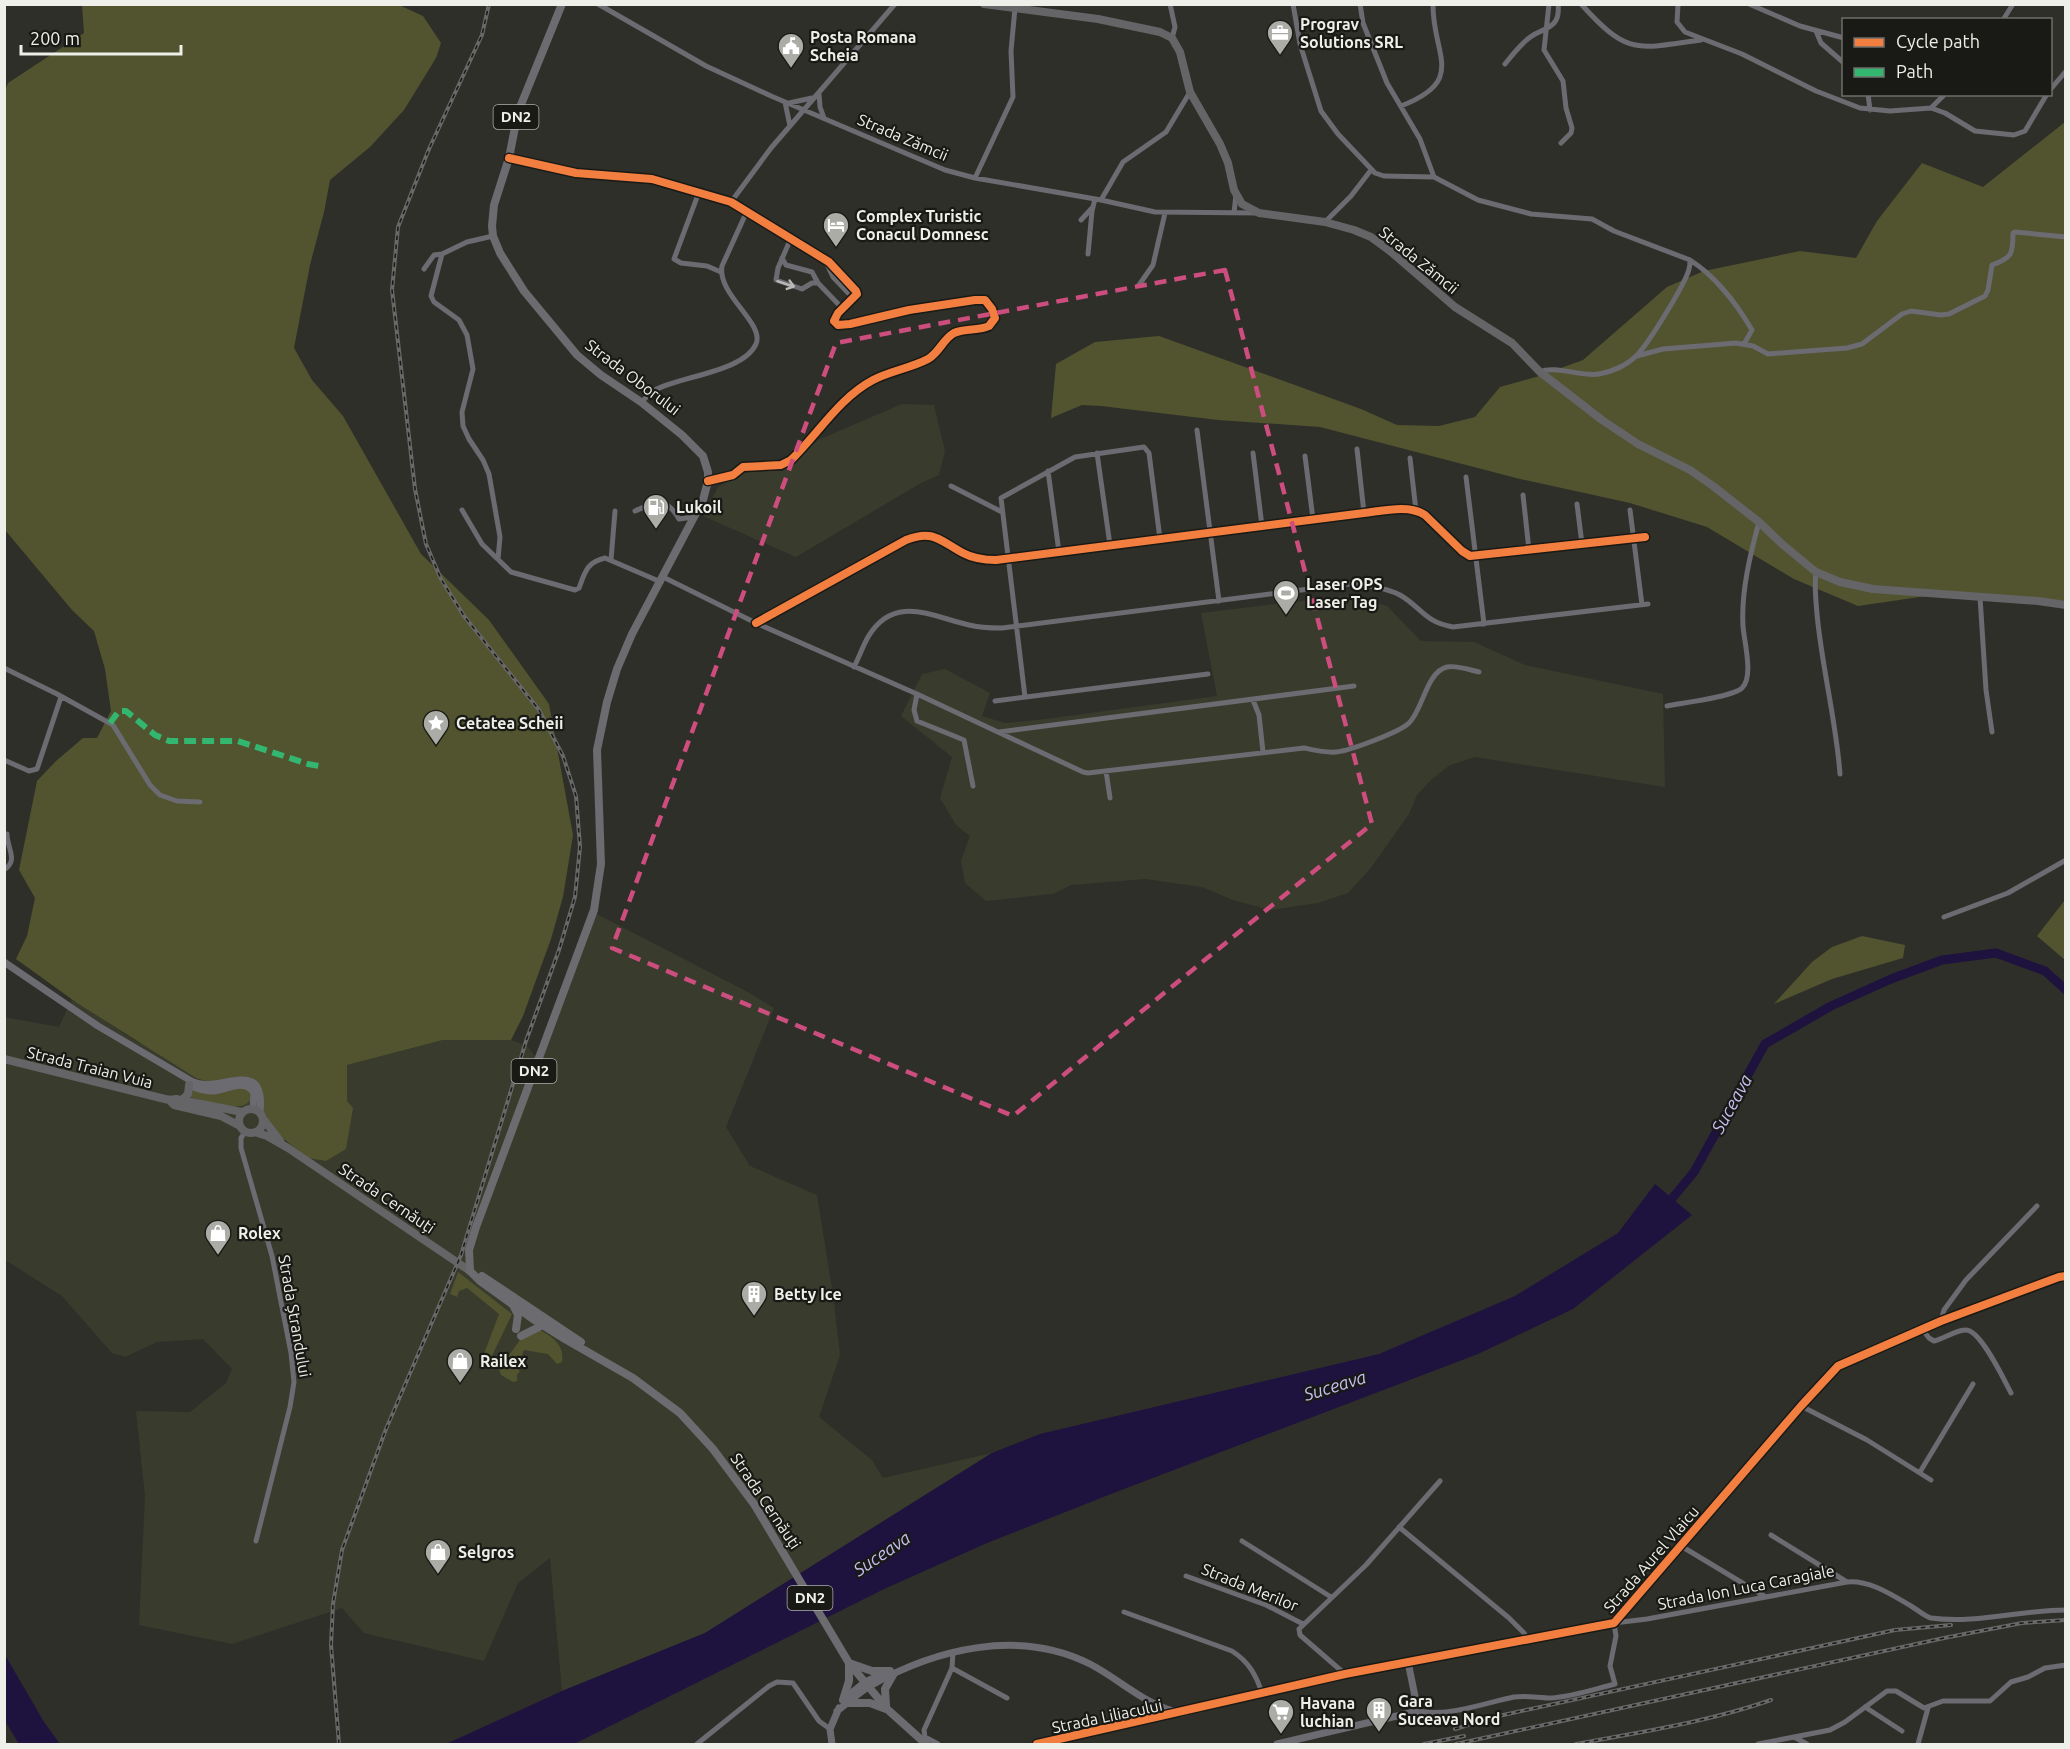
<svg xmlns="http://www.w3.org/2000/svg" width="2070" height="1749" viewBox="0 0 2070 1749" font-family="Ubuntu,sans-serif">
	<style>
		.built { fill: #393b2c }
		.green { fill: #51542f }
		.water { fill: #1e123e }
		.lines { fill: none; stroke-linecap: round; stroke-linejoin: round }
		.river { stroke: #1e123e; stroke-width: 9 }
		.minor { stroke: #6b6b71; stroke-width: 5 }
		.tertiary { stroke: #6b6b71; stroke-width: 7 }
		.secondary { stroke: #656467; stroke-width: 8 }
		.primary { stroke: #6b6b70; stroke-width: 8 }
		.rail-casing { stroke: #686869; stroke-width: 4 }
		.rail { stroke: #191915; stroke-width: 1.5; stroke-dasharray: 4.5; stroke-linecap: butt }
		.quiet { stroke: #33b770; stroke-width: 6; stroke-dasharray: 12 6; stroke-linecap: butt }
		.cycleway-casing { stroke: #191915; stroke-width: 11 }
		.cycleway { stroke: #f27e40; stroke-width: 8 }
		.oneway { stroke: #babab8 }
		.marked { fill: none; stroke: #cd4e7e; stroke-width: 4.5; stroke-dasharray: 12 8; stroke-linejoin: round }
		.labels { text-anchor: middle; stroke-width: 4.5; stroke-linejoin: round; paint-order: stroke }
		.shield { fill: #191915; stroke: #aeafa9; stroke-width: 1.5 }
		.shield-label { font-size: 15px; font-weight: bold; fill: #eeefe8 }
		.poi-label { font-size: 16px; font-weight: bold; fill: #eeefe8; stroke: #191915; text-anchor: start }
		.street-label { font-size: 16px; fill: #eeefe8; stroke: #191915 }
		.water-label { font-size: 18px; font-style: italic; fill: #c4bff1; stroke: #191915 }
	</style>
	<rect width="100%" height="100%" fill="#2f2f2a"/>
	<path class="built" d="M902,404L934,405L945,451L939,475L921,483L796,557L703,516L718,487L749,470L782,471L818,440Z
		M1352,595L1387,606L1421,641L1474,642L1525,665L1663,694L1665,787L1475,757L1450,765L1431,780L1417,795L1409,814L1370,869L1348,893L1318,903L1270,910L1233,900L1202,887L1145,879L1071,885L1053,894L986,901L965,883L961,861L970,836L956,825L940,798L952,757L901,716L922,674L945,669L990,693L982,716L1005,723L1046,719L1217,696L1201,613Z
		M589,910L744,990L774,1008L726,1127L750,1166L817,1195L833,1295L840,1355L819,1417L872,1460L883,1478L992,1453L705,1633L562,1691L550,1558L518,1583L484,1661L364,1633L342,1608L232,1644L139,1625L145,1496L136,1411L190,1412L226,1383L232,1369L203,1339L157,1342L125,1357L112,1353L62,1296L5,1260L4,1017L59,1027L72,999L137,1042L347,1101V1065L443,1040H511L527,1046L535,1056L547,1033Z"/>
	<path class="green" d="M82,5H399L423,16L441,43L436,58L404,110L370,147L330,180L324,212L310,265L294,348L312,380L343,416L421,554L489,620L549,704L573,835L563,897L551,939L523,1016L511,1040H443L347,1065V1101L353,1108L346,1149L326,1161L308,1158L270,1128L263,1114L261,1094L217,1081H206L196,1078L77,1003L16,959L27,936L35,898L19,870L37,781L56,761L83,738H97L111,711L105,669L94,631L72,610L5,530L4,93L8,83L84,33Z
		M2065,122V601L1954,592L1858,606L1794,579L1707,527L1630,503L1520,479L1320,427L1218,420L1101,406L1082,405L1051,418L1056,364L1095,342L1159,336L1361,409L1397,425L1439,426L1475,417L1500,387L1536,377L1583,360L1667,287L1704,271L1800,251L1856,258L1877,221L1922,163L1983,187Z
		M2065,900V960L2037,936Z
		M1862,936L1905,945L1903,958L1832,979L1774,1004L1812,962L1832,947Z
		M242,1088L252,1093C252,1119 204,1100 190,1097L192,1090Z
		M458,1272L512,1314L491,1358L486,1361L482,1359L499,1314L467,1288L459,1291L457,1297L450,1294Z
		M538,1329C551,1336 565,1344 562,1362L557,1364L548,1354L524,1350L517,1367L520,1371L517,1375V1381L513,1382L501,1375L499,1369L520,1340Z"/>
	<path class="water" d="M1655,1184L1692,1215L1573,1309L1478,1354L1111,1494L987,1543L884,1589L574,1744H446L562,1691L705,1633L992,1453L1040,1434L1379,1354L1515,1296L1618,1233Z
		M5,1655L44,1722L60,1744H19L5,1721Z"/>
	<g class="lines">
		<path class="river" d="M1665,1207L1694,1172L1765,1044L1831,1006L1891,979L1942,960L1996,953L2045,971L2066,990"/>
		<path class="minor" d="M598,4L706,66L771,96L945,170L975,178L1101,200L1155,212L1259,213
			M1170,4L1175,27L1172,38
			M1293,4L1300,44L1321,111L1338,134L1375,173L1384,176L1434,177L1478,200L1531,214L1592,219L1614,231L1690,260C1690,263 1690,266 1689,269C1686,283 1647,346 1636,356C1627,365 1612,372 1599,374C1582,377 1554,365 1540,372
			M1360,4L1363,23L1387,83L1420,139L1434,177
			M1549,4L1544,50L1563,81L1566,108L1572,128L1571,133L1561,143
			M1581,4C1628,56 1636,49 1701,40
			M1678,4L1677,22L1685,32L1742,54L1816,91L1860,108L1890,111L1931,108L1945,94
			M1749,4L1800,26L1844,38
			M2003,20L2013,4
			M1816,31L1821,43L1844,63
			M1505,64C1512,55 1520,45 1529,38C1543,27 1561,30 1558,4
			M2050,90L2066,71
			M819,94L820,107L824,118
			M1868,94L1870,110
			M785,102L790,126
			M789,103L812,98
			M1401,106C1468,80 1432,55 1433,4
			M1931,108L1945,113L1975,131L2014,135L2025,131L2047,94
			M509,158L576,173L652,179L731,202L829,262L856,291L857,294L838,313L834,321L838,325L850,324L909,310L975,300H985L992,309L995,318L989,326C979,331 965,328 954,333C943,339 939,353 928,359C911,368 890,371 873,380C839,398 818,434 791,460L781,465L743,467L733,475L708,481
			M975,178L1013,97L1011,51L1015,8
			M699,192L674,259L681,263L707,266L721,272
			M1101,200L1123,162L1166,132L1190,92
			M731,202L771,148L895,4
			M1234,213L1236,194
			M1081,220L1092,208
			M1325,222L1351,196L1371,170
			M493,236L467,242L442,254L431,296L434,302L459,320L467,335L473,369L462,412L463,426L469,439L483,460L489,474L500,537L498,559
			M791,238L778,268L776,280L802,289L812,283H818
			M1088,254L1092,211L1095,199
			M782,258L786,265L812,272L818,283L842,308
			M825,260L833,277L853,298
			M1690,260C1715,276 1737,304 1752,330L1744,344
			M424,269L434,255L442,254
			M1139,285L1153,265L1165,213
			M1637,356L1663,349L1736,343L1753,346L1768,354L1847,348L1862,344L1902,314L1911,311L1941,315L1949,314L1985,296L1988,290L1992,265C2012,258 2013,254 2013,233L2015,232L2066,237
			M641,402C646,398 650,393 655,390C680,376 744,372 756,344C765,323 717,295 722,266L747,211
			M1197,430L1219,601
			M1357,449L1364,513
			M1097,453L1110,545
			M1253,453L1262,526
			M1305,456L1313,519
			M1410,458L1416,511
			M1048,471L1059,552
			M1466,477L1484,624
			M951,486L1002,512
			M1523,495L1529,550
			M1577,504L1582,544
			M462,510L482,544L511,572L575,590L579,588C585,572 587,562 605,558L661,582
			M1630,510L1642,605
			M635,511C656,502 665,495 679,519L693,517
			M611,560L615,511
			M1816,572C1814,586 1816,600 1817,614C1822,668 1836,720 1840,774
			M663,577L756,623L917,694L1083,772L1088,773L1304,748C1314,750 1326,753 1336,752C1349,751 1400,732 1409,723C1423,710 1426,672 1447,667C1457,665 1470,670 1479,672
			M1980,597L1986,690L1992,732
			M756,623L906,540C934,529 940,541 963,553C974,559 984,560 996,560L1364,513C1382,511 1409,504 1425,515L1462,551L1470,556L1645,537
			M854,667C859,657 863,646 868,637C894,593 933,617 969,625C980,628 991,628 1002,628L1348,584C1366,585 1384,587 1400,595C1421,607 1424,622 1453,627L1648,604
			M4,668L57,694L113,725L150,785L160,795L177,801L200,802
			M917,694L914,710L917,721L964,740L973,786
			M1025,697L1001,498L1075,457L1144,447L1149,453L1160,539
			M1253,700L1259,715L1263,752
			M995,701L1208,674
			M1667,706C1682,703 1733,697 1742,688C1754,677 1744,641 1743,626C1741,592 1750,555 1759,522
			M999,732L1354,686
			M4,760L29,771L37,769L61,697
			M1106,771L1110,798
			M4,870C19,860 7,849 7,834
			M1944,917L2008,893L2066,860
			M245,1132L241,1138V1148L272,1256L291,1353L294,1382L290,1407L256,1541
			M1941,1321L1944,1310L1966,1280L2037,1206
			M1922,1329L1929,1338L1934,1341C1945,1338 1954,1331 1965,1330C1980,1328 2004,1380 2011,1393
			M1801,1406L1867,1440L1931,1480
			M1920,1472L1973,1384
			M1399,1527L1509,1618L1524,1633L1528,1640
			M1771,1535L1847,1582
			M1242,1541L1331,1597
			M1681,1546L1764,1596
			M1186,1576L1266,1605L1303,1624
			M1124,1612L1232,1651C1249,1662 1256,1675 1262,1693
			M1408,1662L1614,1623L1801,1406L1838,1366L1941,1321L2059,1277L2066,1276
			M952,1668L1007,1698
			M1345,1674L1300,1635L1299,1629L1366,1565L1440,1481
			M1865,1707L1902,1731
			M1418,1711C1449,1717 1484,1703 1514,1697C1527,1695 1539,1698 1551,1698C1572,1697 1595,1689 1615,1684L1610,1666L1616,1636L1614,1623L1647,1619L1847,1582C1870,1580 1892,1595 1911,1606C1918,1610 1924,1616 1931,1618C1976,1624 2021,1610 2066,1610
			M1794,1737L1807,1744
			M697,1744L769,1686L777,1682L793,1683L819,1721L830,1729
			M938,1744L925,1737L924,1730L952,1668L953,1652
			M1037,1744L1181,1713
			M1758,1744L1830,1730L1845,1722L1887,1691H1896L1924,1708L1943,1701H1990L2011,1682L2028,1677L2045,1668L2066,1665
			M1918,1744L1928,1708"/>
		<path class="tertiary" d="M4,962L98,1026L193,1082C219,1094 266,1055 260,1112
			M191,1086C198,1089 205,1091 214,1091C228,1089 245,1078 254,1093L253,1109
			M844,1699L865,1682L885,1673
			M837,1711C848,1703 858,1693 870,1686C935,1649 1019,1628 1090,1664C1121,1680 1147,1707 1182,1713L1345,1674L1408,1662L1418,1711L1277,1744
			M832,1744L830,1729L839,1708"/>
		<path class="secondary" d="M984,4L1098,19L1160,32L1172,38L1180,52L1190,92L1220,144L1228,163L1234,190L1242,204L1259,213L1325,222L1354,230L1371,237L1390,251L1455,307L1512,343L1540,372L1602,420L1638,444L1690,470L1713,486L1759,522L1782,544L1816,572L1840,582L1873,589L2038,601L2066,605
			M4,1059L169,1100L176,1099L242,1112
			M169,1100L174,1105L221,1116L240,1126
			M182,1100L188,1094L189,1085
			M239 1121a12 12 0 1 1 24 0a12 12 0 1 1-24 0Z
			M264,1120L280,1141
			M255,1132L267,1136L288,1148L470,1271"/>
		<path class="primary" d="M470,1271L469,1250L476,1227L594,910L601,864L597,750L607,702L617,669L632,634L703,500L708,481V472L703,456L682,435L641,402L601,375L577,355L524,291L500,253L493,236L492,226L494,205L509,158L518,112L562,4
			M470,1271L480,1281L533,1319L565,1339L633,1378L680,1413L713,1449L754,1504L849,1663L887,1709L926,1744
			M482,1276L581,1342
			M513,1305L518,1315L516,1329
			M521,1336L543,1325
			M849,1663L872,1671H890
			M843,1700L849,1681V1663
			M848,1703H870L886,1709
			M886,1706L885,1689L893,1675"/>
		<g class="rail-casing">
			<path id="rail" d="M1455,1729L1494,1717L1895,1630L1951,1625
				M339,1744L331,1645L333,1604L342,1550L386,1429L461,1255L526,1041L559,950L575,897L580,847L576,796L563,756L539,710L464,616L441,579L426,544L415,489L392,290L398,227L429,149L482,35L489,4
				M1424,1744L1464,1736
				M1456,1744L1944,1638L2022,1623L2066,1620
				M1576,1744C1641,1732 1708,1722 1771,1700"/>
		</g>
		<use href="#rail" class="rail"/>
		<path class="quiet" d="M110,723L119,711H126L155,735L169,741H238L308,764L324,767"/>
		<g class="cycleway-casing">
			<path id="cycleway" d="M509,158L576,173L652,179L731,202L829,262L856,291L857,294L838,313L834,321L838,325L850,324L909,310L975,300H985L992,309L995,318L989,326C979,331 965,328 954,333C943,339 939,353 928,359C911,368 890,371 873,380C839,398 818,434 791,460L781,465L743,467L733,475L708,481
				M756,623L906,540C934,529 940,541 963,553C974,559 984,560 996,560L1364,513C1382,511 1409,504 1425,515L1462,551L1470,556L1645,537
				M1037,1744L1345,1674L1614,1623L1801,1406L1838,1366L1941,1321L2059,1277L2066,1276"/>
		</g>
		<use href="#cycleway" class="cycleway"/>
	</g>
	<defs><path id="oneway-shaft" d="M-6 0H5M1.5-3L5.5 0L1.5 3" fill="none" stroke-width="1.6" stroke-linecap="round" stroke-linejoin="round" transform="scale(1.5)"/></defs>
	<use class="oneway" href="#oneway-shaft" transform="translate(786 284) rotate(18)"/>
	<path class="marked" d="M1225,270L1372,824L1013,1116L612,948L836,343Z"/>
	<defs>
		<g id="office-pin" transform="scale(1.35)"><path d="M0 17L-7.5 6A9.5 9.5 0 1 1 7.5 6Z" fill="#abaca6" stroke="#191915"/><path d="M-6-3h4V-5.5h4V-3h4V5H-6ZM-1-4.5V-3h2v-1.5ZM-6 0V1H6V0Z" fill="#fff"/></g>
		<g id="civic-pin" transform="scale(1.35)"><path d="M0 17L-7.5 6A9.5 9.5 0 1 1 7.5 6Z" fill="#abaca6" stroke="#191915"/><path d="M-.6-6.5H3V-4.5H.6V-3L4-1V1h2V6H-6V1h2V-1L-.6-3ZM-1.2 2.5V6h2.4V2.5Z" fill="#fff"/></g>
		<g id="hotel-pin" transform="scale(1.35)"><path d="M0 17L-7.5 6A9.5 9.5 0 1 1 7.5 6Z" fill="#abaca6" stroke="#191915"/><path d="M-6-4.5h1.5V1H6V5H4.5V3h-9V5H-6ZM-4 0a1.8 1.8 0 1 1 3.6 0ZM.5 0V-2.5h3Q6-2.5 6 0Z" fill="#fff"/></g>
		<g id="fuel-pin" transform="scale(1.35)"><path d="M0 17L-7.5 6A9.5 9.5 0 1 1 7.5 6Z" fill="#abaca6" stroke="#191915"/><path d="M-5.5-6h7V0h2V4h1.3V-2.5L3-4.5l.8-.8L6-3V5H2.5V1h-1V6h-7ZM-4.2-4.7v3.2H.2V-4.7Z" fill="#fff"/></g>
		<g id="stadium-pin" transform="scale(1.35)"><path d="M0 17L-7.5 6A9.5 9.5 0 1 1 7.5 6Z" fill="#abaca6" stroke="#191915"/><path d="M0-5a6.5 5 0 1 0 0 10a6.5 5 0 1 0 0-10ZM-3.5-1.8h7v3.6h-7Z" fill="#fff"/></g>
		<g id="sight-pin" transform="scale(1.35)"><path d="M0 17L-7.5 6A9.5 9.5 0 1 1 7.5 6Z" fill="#abaca6" stroke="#191915"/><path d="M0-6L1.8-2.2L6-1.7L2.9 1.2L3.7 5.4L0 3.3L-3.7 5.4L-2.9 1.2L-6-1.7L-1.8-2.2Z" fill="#fff"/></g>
		<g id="shop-pin" transform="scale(1.35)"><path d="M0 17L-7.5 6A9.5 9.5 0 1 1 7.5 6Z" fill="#abaca6" stroke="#191915"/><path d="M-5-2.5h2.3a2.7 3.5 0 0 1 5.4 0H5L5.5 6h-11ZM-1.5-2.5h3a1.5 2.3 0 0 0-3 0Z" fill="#fff"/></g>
		<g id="building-pin" transform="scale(1.35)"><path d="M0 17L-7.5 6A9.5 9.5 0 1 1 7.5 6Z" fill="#abaca6" stroke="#191915"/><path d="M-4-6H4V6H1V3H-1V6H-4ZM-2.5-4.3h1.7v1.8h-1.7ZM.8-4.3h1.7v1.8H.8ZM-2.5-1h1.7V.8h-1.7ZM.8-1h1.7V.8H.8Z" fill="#fff"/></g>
		<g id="supermarket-pin" transform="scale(1.35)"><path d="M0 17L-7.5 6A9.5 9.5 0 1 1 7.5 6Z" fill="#abaca6" stroke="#191915"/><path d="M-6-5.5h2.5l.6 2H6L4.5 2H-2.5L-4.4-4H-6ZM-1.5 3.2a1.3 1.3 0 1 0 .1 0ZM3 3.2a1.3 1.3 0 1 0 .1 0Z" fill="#fff"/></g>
	</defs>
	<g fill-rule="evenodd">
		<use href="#office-pin" x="1280" y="33"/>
		<use href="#civic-pin" x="791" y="46"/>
		<use href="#hotel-pin" x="836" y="225"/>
		<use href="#fuel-pin" x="656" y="507"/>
		<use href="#stadium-pin" x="1286" y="593"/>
		<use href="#sight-pin" x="436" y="723"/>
		<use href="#shop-pin" x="218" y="1233"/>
		<use href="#building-pin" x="754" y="1294"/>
		<use href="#shop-pin" x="460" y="1361"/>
		<use href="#shop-pin" x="438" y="1552"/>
		<use href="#building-pin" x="1379" y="1710"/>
		<use href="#supermarket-pin" x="1281" y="1712"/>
	</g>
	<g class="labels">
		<g class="shield">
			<rect x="493.5" y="105" width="45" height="24" rx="4.5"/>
			<rect x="511.5" y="1059" width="45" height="24" rx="4.5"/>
			<rect x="787.5" y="1586" width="45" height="24" rx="4.5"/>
		</g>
		<g class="shield-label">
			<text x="516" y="122">DN2</text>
			<text x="534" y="1076">DN2</text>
			<text x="810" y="1603">DN2</text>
		</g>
		<g class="poi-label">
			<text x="1300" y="30">Prograv<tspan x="1300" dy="18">Solutions SRL</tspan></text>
			<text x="810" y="43">Posta Romana<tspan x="810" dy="18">Scheia</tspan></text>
			<text x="856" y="222">Complex Turistic<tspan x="856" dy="18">Conacul Domnesc</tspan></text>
			<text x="676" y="513">Lukoil</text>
			<text x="1306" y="590">Laser OPS<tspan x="1306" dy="18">Laser Tag</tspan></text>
			<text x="456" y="729">Cetatea Scheii</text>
			<text x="238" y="1239">Rolex</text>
			<text x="774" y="1300">Betty Ice</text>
			<text x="480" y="1367">Railex</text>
			<text x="458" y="1558">Selgros</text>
			<text x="1398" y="1707">Gara<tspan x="1398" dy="18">Suceava Nord</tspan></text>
			<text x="1300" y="1709">Havana<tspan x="1300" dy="18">luchian</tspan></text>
		</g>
		<g class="street-label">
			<text transform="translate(903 137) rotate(23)" y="6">Strada Zămcii</text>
			<text transform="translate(1419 260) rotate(39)" y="6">Strada Zămcii</text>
			<text transform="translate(633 377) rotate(37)" y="6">Strada Oborului</text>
			<text transform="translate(90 1067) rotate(14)" y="6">Strada Traian Vuia</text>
			<text transform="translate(387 1198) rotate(34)" y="6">Strada Cernăuți</text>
			<text transform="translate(295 1316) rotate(80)" y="6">Strada Ștrandului</text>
			<text transform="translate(766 1501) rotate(56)" y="6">Strada Cernăuți</text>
			<text transform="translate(1651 1559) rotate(-49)" y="6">Strada Aurel Vlaicu</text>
			<text transform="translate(1250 1587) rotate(22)" y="6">Strada Merilor</text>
			<text transform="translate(1746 1587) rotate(-11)" y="6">Strada Ion Luca Caragiale</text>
			<text transform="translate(1107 1716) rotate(-12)" y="6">Strada Liliacului</text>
		</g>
		<g class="water-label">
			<text transform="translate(1732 1104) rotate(-61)" y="6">Suceava</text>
			<text transform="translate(1335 1386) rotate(-17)" y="6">Suceava</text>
			<text transform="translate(882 1554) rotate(-34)" y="6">Suceava</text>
		</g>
	</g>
	<rect width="2070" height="1749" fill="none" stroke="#eeefe8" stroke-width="12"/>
	<rect x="1842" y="18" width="210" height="78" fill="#191915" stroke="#6e6f69" stroke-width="1.5"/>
	<rect x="1854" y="38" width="30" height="9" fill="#f27e40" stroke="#6e6f69" stroke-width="1.5"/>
	<text x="1896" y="48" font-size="18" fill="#eeefe8">Cycle path</text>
	<rect x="1854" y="68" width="30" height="9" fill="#33b770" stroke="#6e6f69" stroke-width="1.5"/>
	<text x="1896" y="78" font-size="18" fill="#eeefe8">Path</text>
	<path d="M21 45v9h160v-9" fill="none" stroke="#eeefe8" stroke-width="3"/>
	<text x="30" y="45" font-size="18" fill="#eeefe8" stroke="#191915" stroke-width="4.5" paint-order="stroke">200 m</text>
</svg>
